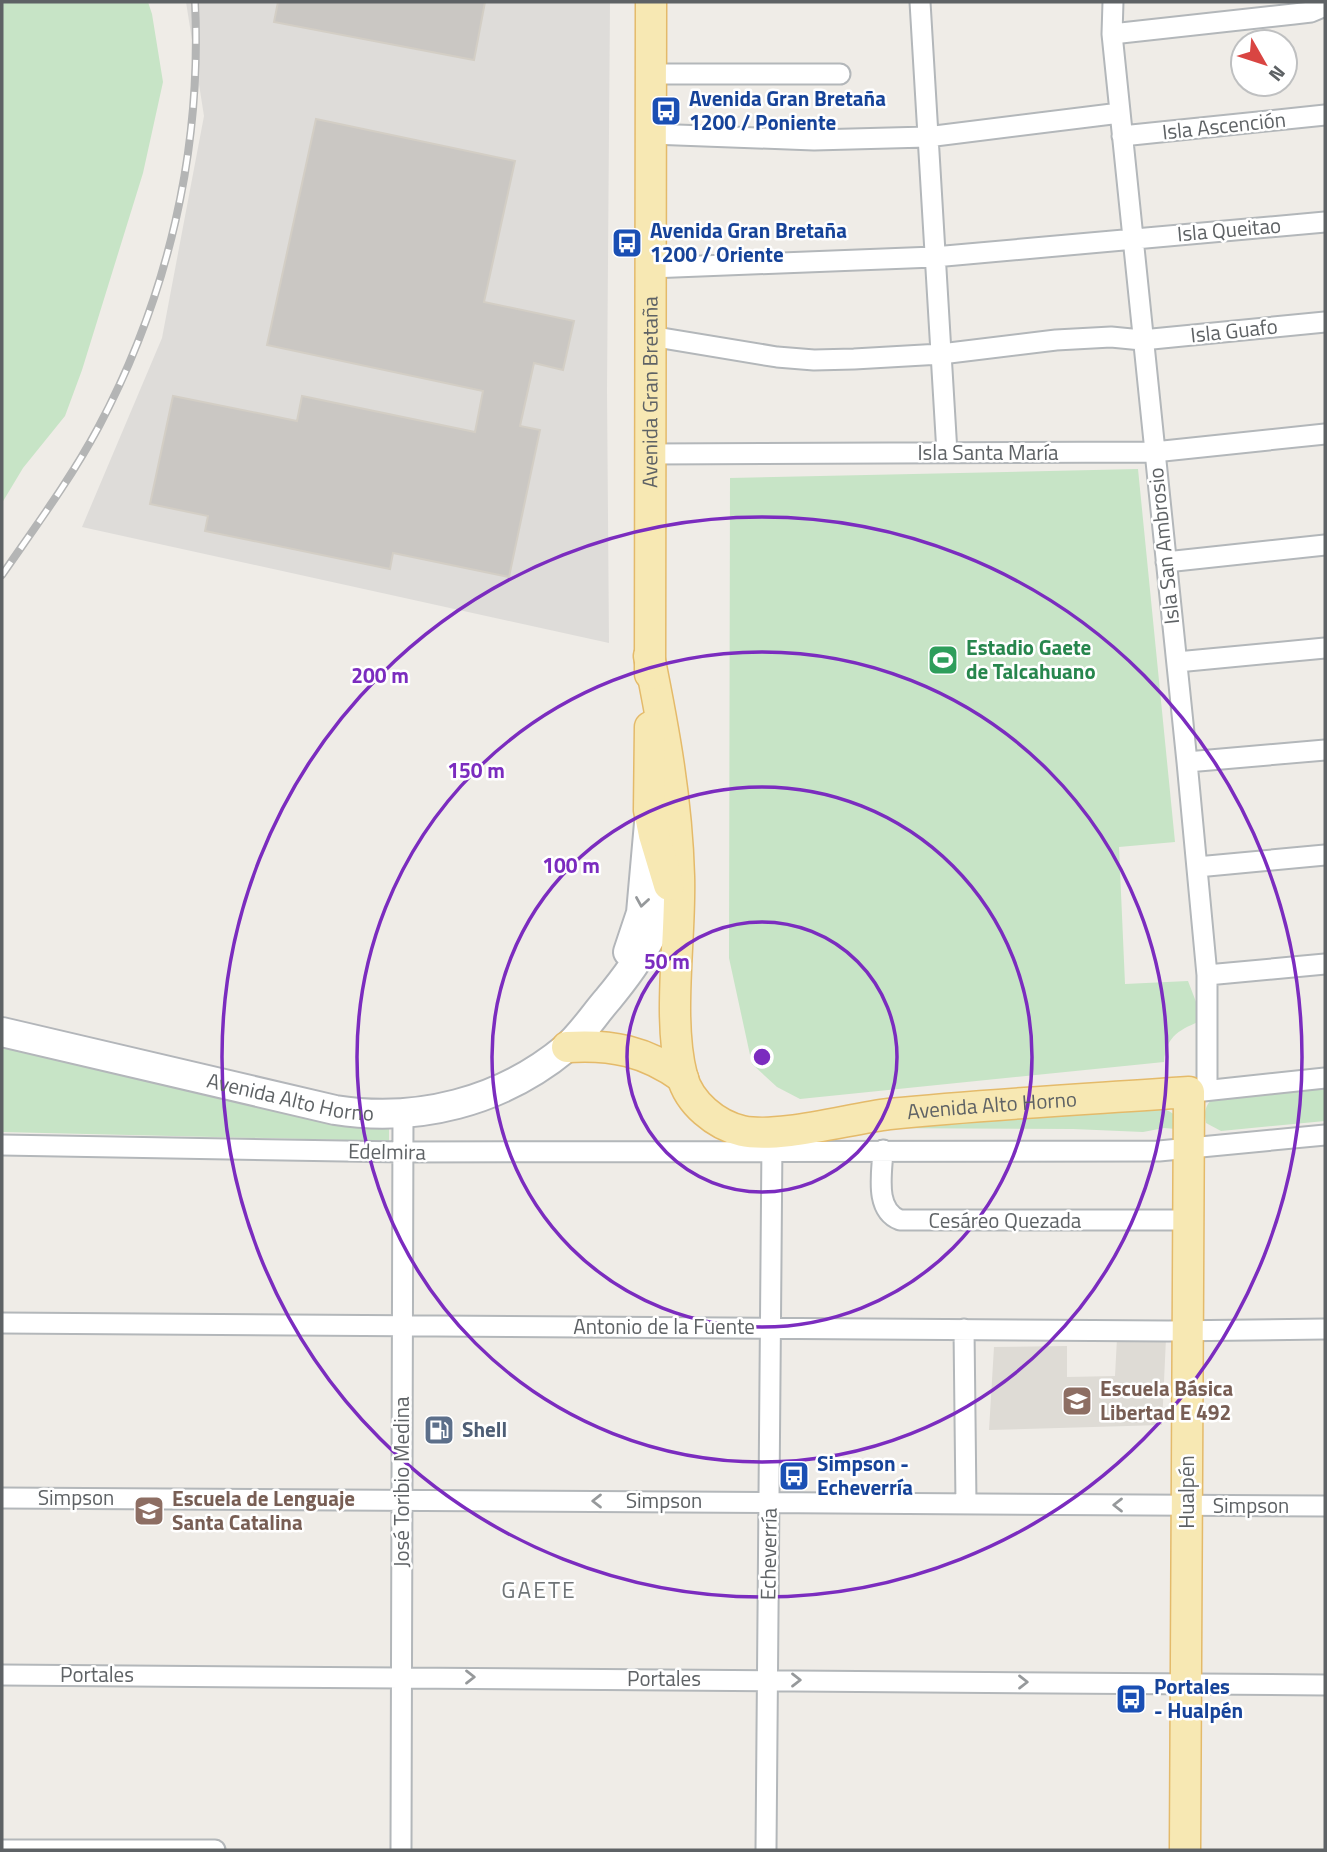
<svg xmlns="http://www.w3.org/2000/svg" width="1327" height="1852" viewBox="0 0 1327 1852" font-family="'Titillium Web',sans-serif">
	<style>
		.industrial { fill: #dedcd9 }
		.education { fill: #dedbd5 }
		.green { fill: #c7e4c6 }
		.building { fill: #cac7c3; stroke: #d3cec5; stroke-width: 2 }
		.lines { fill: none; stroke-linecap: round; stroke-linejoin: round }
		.minor-casing { stroke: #b3b7ba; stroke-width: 23 }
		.secondary-casing { stroke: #b3b6ba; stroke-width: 32 }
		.primary-casing { stroke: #e4ba6a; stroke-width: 33 }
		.minor { stroke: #fff; stroke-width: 19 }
		.secondary { stroke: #fff; stroke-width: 28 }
		.primary { stroke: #f7e8b3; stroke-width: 30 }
		.rail-casing { stroke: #b4b5b5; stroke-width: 8 }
		.rail { stroke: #fff; stroke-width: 5; stroke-dasharray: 16; stroke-linecap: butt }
		.oneway { stroke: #96999b }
		.ring { fill: none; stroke: #7b2cbf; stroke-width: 3.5 }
		.labels { text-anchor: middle; stroke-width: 5; stroke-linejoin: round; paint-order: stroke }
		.transit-label { font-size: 21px; font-weight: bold; fill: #164399; stroke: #fff; text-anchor: start }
		.street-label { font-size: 21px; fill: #5e6265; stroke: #fff }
		.leisure-label { font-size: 21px; font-weight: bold; fill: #27864d; stroke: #fff; text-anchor: start }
		.education-label { font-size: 21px; font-weight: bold; fill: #785e54; stroke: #fff; text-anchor: start }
		.service-label { font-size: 21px; font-weight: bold; fill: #4e5e75; stroke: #fff; text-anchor: start }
		.neighbourhood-label { font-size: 23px; letter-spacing: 2px; fill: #6f7477; stroke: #fff }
		.centre { fill: #7b2cbf; stroke: #fff; stroke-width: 3.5 }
		.ring-label { font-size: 21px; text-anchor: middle; font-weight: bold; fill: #7b2cbf; stroke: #fff; stroke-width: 5; stroke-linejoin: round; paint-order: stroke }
	</style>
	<rect width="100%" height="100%" fill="#efece7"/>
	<path class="industrial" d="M186,2H610L607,391L609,643L82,527L162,338L204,116Z"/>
	<path class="education" d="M1117,1338H1166L1162,1425L989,1430L994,1347L1067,1346V1377L1115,1376Z"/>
	<path class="green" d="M2,2H148L152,14L163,82L143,173L82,370L65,416L23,468L2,503Z
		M1138,469L1175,842L1119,847L1125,984L1188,981L1203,1020C1181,1029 1166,1035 1164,1062L800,1099L777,1087L752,1064L729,958L730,478Z
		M2,1042L347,1126H389V1141L2,1132Z
		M1325,1084V1121L1221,1131L1206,1123C1204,1111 1205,1106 1213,1098Z
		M1149,1104C1170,1111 1174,1111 1188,1130L1164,1128L1143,1132L1073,1129L859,1128Z"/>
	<path class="building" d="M278,2H485L474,60L274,22Z
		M316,119L515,161L484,302L574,321L563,370L534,363L520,426L540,430L509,577L393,553L390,569L205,531L208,516L150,504L173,396L297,421L302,396L475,432L483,391L267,345Z"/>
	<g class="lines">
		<g class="minor-casing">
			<path id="minor" d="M920,2L947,453
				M1113,2L1112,34L1187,762L1207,975V1090
				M1112,34L1294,14L1311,12L1325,6
				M651,74H840
				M651,134L814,140L927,137L1120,113
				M1122,136L1325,115
				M650,268L934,257L1325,222
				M650,336L777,357L814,360L854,359L941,354L1056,340L1111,337L1142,340L1325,322
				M650,454L1154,452L1325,434
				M1166,562L1325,545
				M1177,662L1325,648
				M1187,762L1325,750
				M1197,867L1325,855
				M1207,975L1325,964
				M1194,1092L1325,1078
				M2,1145L403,1152L1159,1151L1325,1135
				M883,1150C882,1173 874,1210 900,1220H1188
				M2,1323L1168,1331L1325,1329
				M964,1329L966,1504
				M2,1498L1325,1506
				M2,1675L1325,1685
				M2,1850H215
				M401,1850L403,1114
				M766,1850L772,1141"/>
		</g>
		<g class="secondary-casing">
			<g id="secondary">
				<path d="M628,952L641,913L649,823"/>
				<path id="s1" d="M2,1032L335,1110C417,1123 501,1102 566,1048C582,1034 594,1015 608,999C642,958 662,925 673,872"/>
			</g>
		</g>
		<g class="primary-casing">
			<g id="primary">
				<path id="s2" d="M649,656C664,730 677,801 679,876C681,937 667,1018 682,1076C689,1103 716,1125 742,1131C779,1139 848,1119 889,1114C989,1104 1089,1099 1189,1092L1185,1850"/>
				<path id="s3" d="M650,674L651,2"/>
				<path d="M650,727L649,810L654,835L669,885"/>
				<path d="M567,1047C611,1044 646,1051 683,1078"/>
			</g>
		</g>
		<use href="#minor" class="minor"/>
		<use href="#secondary" class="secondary"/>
		<use href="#primary" class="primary"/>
		<g class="rail-casing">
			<path id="rail" d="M2,575C35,527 70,480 98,428C168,297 202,150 195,2"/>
		</g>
		<use href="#rail" class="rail"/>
	</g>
	<defs><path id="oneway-chevron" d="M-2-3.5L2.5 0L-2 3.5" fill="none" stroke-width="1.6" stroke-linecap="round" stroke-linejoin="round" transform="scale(1.75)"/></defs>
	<g class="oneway">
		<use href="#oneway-chevron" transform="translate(642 902) rotate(99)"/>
		<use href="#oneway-chevron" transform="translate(597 1501) rotate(-180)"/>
		<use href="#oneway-chevron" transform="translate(1118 1505) rotate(-180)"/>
		<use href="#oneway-chevron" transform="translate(470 1677)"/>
		<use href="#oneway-chevron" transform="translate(796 1680)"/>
		<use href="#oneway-chevron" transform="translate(1023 1682)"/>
	</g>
	<g class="ring">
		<circle cx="762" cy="1057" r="135"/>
		<circle cx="762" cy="1057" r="270"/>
		<circle cx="762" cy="1057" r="405"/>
		<circle cx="762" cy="1057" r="540"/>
	</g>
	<defs>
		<g id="bus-square" transform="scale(1.575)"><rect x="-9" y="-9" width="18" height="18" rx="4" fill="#1a4fb4" stroke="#fff"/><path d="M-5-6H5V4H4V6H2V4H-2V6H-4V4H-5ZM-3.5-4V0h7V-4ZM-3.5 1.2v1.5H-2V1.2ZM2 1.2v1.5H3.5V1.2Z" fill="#fff"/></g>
		<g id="stadium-square" transform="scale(1.575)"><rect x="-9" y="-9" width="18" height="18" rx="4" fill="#2e9e5b" stroke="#fff"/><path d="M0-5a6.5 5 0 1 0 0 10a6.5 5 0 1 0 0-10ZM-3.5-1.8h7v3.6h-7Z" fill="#fff"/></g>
		<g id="school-square" transform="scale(1.575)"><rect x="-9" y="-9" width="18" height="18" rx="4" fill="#8d6e63" stroke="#fff"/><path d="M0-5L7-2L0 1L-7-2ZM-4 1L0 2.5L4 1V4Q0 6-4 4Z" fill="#fff"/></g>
		<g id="fuel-square" transform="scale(1.575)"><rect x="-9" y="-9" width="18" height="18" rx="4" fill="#5c6f8a" stroke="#fff"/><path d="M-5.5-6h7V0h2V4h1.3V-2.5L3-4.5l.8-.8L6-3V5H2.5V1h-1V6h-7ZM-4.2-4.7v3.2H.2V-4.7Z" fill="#fff"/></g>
	</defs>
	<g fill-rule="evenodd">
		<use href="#bus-square" x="666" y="111"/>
		<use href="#bus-square" x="627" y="243"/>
		<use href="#stadium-square" x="943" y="660"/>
		<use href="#school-square" x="1077" y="1401"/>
		<use href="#fuel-square" x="439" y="1430"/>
		<use href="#bus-square" x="794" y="1476"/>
		<use href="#school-square" x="149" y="1511"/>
		<use href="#bus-square" x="1131" y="1699"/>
	</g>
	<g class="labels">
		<g class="transit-label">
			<text x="689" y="106">Avenida Gran Bretaña<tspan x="689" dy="24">1200 / Poniente</tspan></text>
			<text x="650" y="238">Avenida Gran Bretaña<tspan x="650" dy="24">1200 / Oriente</tspan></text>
			<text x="817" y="1471">Simpson -<tspan x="817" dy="24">Echeverría</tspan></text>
			<text x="1154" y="1694">Portales<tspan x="1154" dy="24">- Hualpén</tspan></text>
		</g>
		<g class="street-label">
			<text transform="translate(1224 126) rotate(-6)" y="7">Isla Ascención</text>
			<text transform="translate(1229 230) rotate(-5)" y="7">Isla Queitao</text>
			<text transform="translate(1234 331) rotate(-6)" y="7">Isla Guafo</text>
			<text dy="7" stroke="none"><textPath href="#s3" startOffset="282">Avenida Gran Bretaña</textPath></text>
			<text x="988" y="460">Isla Santa María</text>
			<text transform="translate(1164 546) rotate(-96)" y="7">Isla San Ambrosio</text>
			<text dy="7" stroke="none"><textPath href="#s1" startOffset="296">Avenida Alto Horno</textPath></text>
			<text dy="7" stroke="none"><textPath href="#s2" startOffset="760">Avenida Alto Horno</textPath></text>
			<text transform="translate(387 1152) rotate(1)" y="7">Edelmira</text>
			<text x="1005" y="1228">Cesáreo Quezada</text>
			<text x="664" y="1334">Antonio de la Fuente</text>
			<text transform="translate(402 1482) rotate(-90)" y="7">José Toribio Medina</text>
			<text transform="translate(1187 1492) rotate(-90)" y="7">Hualpén</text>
			<text x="76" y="1505">Simpson</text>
			<text x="664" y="1508">Simpson</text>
			<text x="1251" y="1513">Simpson</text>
			<text transform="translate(769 1554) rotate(-89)" y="7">Echeverría</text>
			<text x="97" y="1682">Portales</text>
			<text x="664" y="1686">Portales</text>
		</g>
		<g class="leisure-label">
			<text x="966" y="655">Estadio Gaete<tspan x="966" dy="24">de Talcahuano</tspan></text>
		</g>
		<g class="education-label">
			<text x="1100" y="1396">Escuela Básica<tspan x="1100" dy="24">Libertad E 492</tspan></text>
			<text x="172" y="1506">Escuela de Lenguaje<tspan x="172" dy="24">Santa Catalina</tspan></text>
		</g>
		<g class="service-label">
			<text x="462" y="1437">Shell</text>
		</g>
		<g class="neighbourhood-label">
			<text x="539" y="1598">GAETE</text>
		</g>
	</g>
	<circle cx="762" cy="1057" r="10" class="centre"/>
	<g class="ring-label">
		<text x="380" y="683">200 m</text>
		<text x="476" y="778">150 m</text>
		<text x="571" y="873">100 m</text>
		<text x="667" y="969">50 m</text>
	</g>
	<rect width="1327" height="1852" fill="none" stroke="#5e6265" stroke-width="7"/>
	<g transform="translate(1264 63) rotate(129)"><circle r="33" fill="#ffffff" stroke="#bfc0c1" stroke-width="2"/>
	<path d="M0-5L12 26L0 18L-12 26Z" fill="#d94542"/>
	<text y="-10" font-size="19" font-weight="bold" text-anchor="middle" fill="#5e6265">N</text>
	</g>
</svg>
